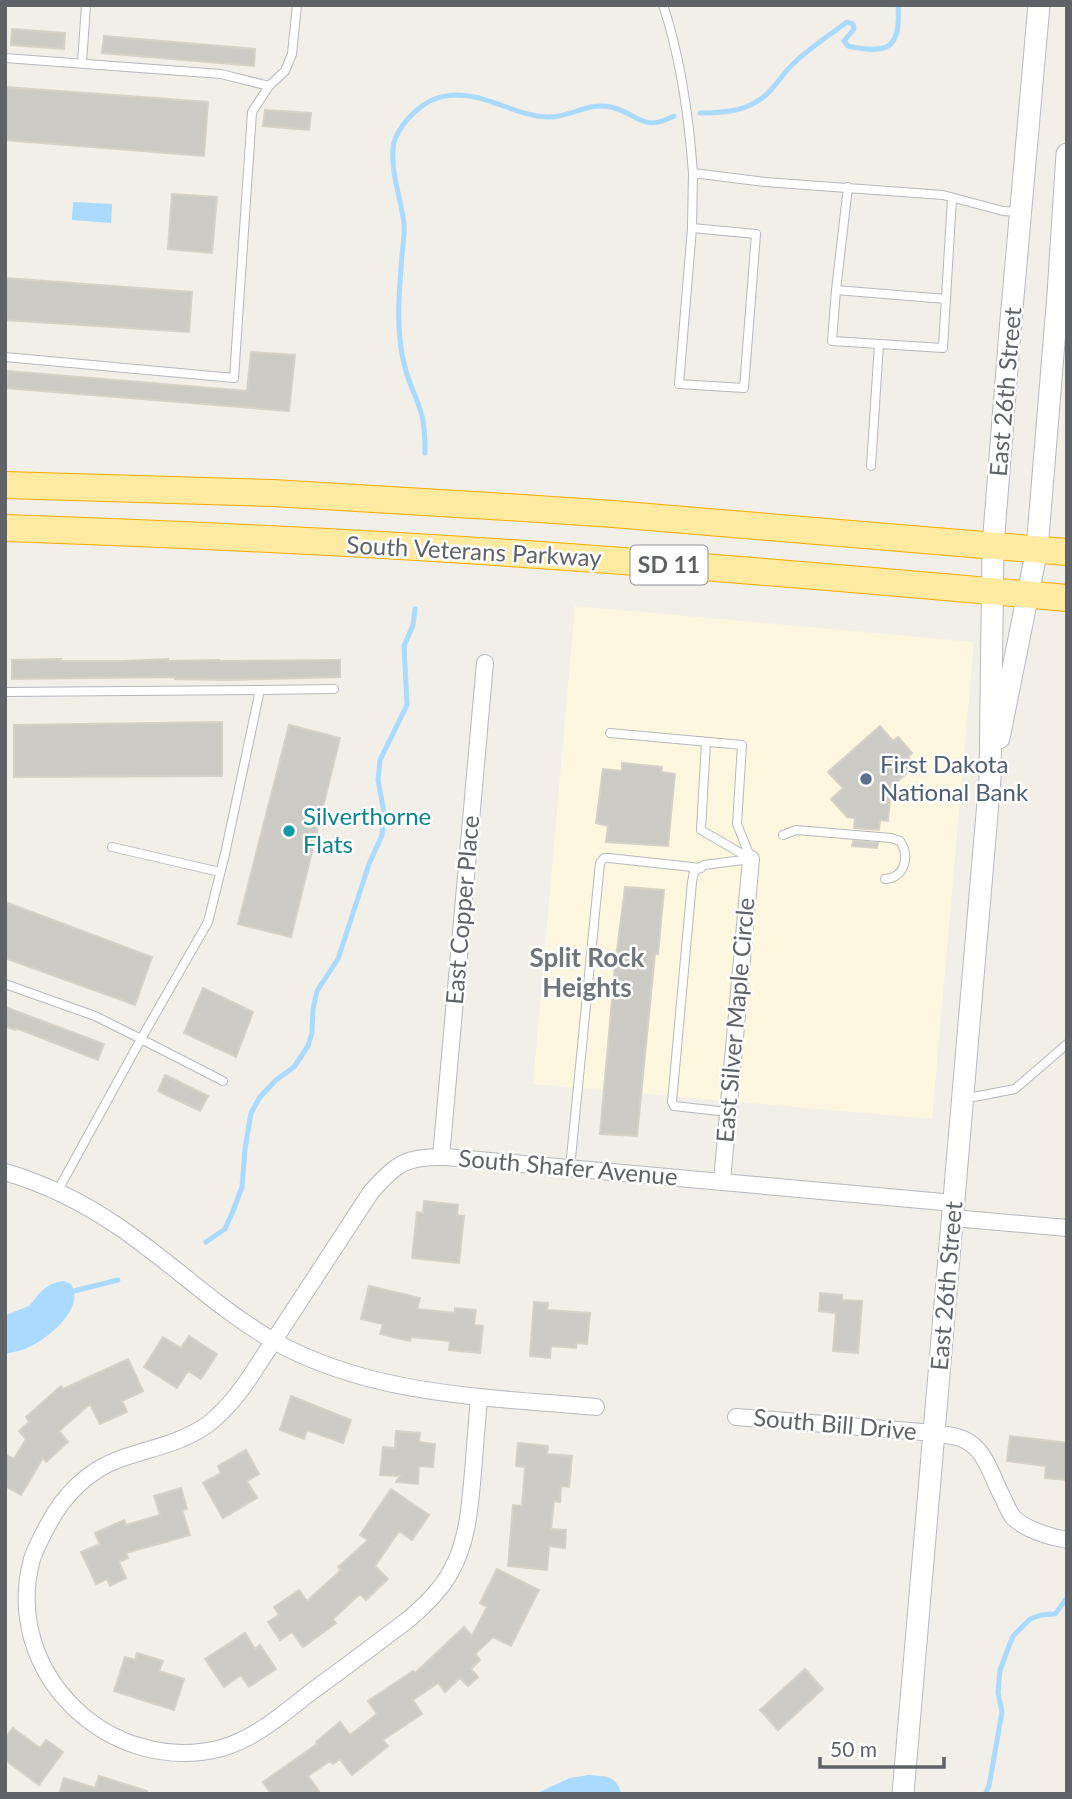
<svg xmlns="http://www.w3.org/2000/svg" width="1072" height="1799" viewBox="0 0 1072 1799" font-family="Lato,sans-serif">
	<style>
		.commercial { fill: #fef7e0 }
		.water { fill: #aadaff }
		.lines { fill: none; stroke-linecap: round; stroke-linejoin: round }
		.stream { stroke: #aadaff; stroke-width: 5 }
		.building { fill: #cccac5; stroke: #d6d1c6; stroke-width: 2 }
		.service-casing { stroke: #b5b8bc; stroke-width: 10 }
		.minor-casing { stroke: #b5b8bc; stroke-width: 18 }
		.secondary-casing { stroke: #b6babf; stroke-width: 23 }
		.trunk-casing { stroke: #f9ab00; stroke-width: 28 }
		.service { stroke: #fff; stroke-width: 8 }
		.minor { stroke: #fff; stroke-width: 16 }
		.secondary { stroke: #fff; stroke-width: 21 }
		.trunk { stroke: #feeaa1; stroke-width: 26 }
		.service-dot { fill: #5c6f8a; stroke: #fff; stroke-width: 2.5 }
		.culture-dot { fill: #0f9aa8; stroke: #fff; stroke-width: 2.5 }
		.labels { text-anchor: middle; stroke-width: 5; stroke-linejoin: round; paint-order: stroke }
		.shield { fill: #fff; stroke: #8f9295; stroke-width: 2 }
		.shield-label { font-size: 23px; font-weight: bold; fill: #5f6368 }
		.street-label { font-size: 24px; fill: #5f6368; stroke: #fff }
		.service-label { font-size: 24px; fill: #4e5e75; stroke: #fff; text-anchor: start }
		.culture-label { font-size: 24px; fill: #0d838f; stroke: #fff; text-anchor: start }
		.neighbourhood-label { font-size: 26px; font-weight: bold; fill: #70757a; stroke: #fff }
	</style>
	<rect width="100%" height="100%" fill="#f1efe8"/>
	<path class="commercial" d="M575,606L974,642L932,1119L533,1084Z"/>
	<path class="water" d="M73,202L112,204L111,223L72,220Z
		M64,1281L71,1284C86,1308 48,1339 27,1348C21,1351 12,1352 5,1354V1319C11,1317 17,1315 22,1312C40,1299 37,1285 64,1281Z
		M588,1775C604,1776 617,1775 621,1794H535L570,1778Z"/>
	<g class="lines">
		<path class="stream" d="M700,113C726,113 751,111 770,91C779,81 785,71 795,62C811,47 830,35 847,22L853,24L854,29L844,41L848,46C889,55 901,48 898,5
			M425,453C425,440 425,428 422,416C418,400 410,386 406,371C403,361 401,350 400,340C397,312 400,282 402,255C403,244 405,233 404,223C401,199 391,174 393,149C393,141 398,132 403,125C427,93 455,89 492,102C511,108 529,117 549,117C570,117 589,102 611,107C640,114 641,133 674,116
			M206,1242L225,1229L233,1211L242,1187L245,1149L251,1113L260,1097L276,1080L294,1067L308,1046L312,1033L313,1009L317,991L338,959L369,864L382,835L384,813L378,780L380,760L407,705L404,646L413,625L415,609
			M70,1292L118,1280
			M5,1318L28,1309
			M985,1794L989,1786L1002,1712L998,1693L1000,1670L1009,1646L1013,1636L1030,1619L1041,1615L1055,1614L1067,1598"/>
	</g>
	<path class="building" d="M12,29L65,33L64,49L11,45Z
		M104,36L255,49L254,66L102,53Z
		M5,87L208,102L204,156L5,140Z
		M265,110L311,113L309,130L263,126Z
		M172,194L217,197L212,253L168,249Z
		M5,278L192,292L189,332L5,320Z
		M251,352L295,355L289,411L6,388L8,371L247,391Z
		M61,659V661H122L168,659V661L219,660V661L340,660V677L228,680L175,679V677L12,679V660Z
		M222,722V776L14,777V725Z
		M289,725L340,738L291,937L238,924Z
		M880,726L893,741L898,737L912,753L908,757L915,766L891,787L888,821L880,820L879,830L854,828L855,818L847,817L831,799L843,788L828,772Z
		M622,763L662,767L661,772L675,774L668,846L606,842L608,826L596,823L603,769L622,771Z
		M853,841L878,843L877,848L852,846Z
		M625,887L664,890L658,954H655L637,1136L600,1134L615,966Z
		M5,902L152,957L135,1005L5,958Z
		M203,988L253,1012L236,1057L184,1033Z
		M5,1007L104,1044L98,1060L16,1028L15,1030L5,1026Z
		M165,1075L208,1096L200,1111L158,1091Z
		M424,1201L458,1205L457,1215L464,1216L459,1263L412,1258L417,1212L423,1213Z
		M369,1286L420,1298L417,1309L455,1313V1308L476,1310L474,1325L483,1326L480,1353L449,1350L450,1341L411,1337L410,1341L380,1334L383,1324L361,1319Z
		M820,1293L842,1295V1300L862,1301L858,1353L833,1351L836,1313L819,1311Z
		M534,1302L548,1303L547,1310L590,1313L587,1344L576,1343V1348L551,1346L550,1358L530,1356Z
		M189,1336L217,1354L201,1379L188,1371L177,1388L144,1367L163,1337L181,1348Z
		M128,1359L143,1391L122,1401L127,1412L100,1424L90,1404L59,1431L68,1442L46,1462L43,1458L21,1495L5,1486V1454L14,1459L26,1439L19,1431L29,1422L26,1417L61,1386L63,1389Z
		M291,1396L351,1420L343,1443L307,1430L304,1439L280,1430Z
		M396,1431L420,1433L419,1442L435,1444L433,1467L419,1466L418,1484L396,1482L400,1476L380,1475L383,1447L395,1448Z
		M1010,1436L1067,1443V1480L1045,1478L1046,1466L1007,1461Z
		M518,1443L548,1446L547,1454L572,1456L569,1487L561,1486L560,1502L554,1501L551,1529L566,1530L565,1548L549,1546L547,1570L508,1566L513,1505L522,1506L525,1467L516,1466Z
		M246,1450L259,1474L247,1481L257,1498L223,1518L203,1483L221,1473L218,1466Z
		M181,1488L187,1509L182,1510L190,1535L126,1553L128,1558L119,1562L126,1578L110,1586L107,1579L96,1584L81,1552L100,1544L95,1533L124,1520L126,1525L160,1515L154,1496Z
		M391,1489L429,1515L412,1540L399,1531L375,1566L388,1579L366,1600L360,1594L333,1619L336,1623L303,1647L292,1632L280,1640L268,1622L279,1615L274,1607L299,1590L307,1601L341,1570L338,1567L368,1540L360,1535Z
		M497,1569L539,1590L511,1646L493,1637L475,1654L480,1660L471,1669L478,1677L468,1686L460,1678L445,1692L438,1683L413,1700L422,1714L383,1740L388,1746L352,1775L340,1759L333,1764L330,1761L308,1776L321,1794H271L263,1782L317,1744L316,1742L340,1722L350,1735L377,1714L368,1701L413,1671L415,1673L464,1627L472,1636L487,1607L480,1603Z
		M245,1633L255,1649L260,1645L276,1669L249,1687L241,1675L224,1687L205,1659Z
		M137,1653L163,1661L159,1671L184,1679L174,1710L114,1691L125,1657L135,1660Z
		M805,1669L823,1689L778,1730L760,1710Z
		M13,1728L40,1748L46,1740L63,1752L39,1785L5,1760V1738Z
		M99,1776L147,1791V1794H59L64,1778L95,1788Z"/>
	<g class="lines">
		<g class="service-casing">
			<path id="service" d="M663,5C681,59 689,117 693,173L765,182L943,195L1003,211L1018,212
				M5,58L221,74L269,86L252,112L234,378L5,357
				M82,63L86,5
				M269,86L285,71L292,54L297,5
				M692,228L756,234L744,388L679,384L692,228L693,173
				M836,290L848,187
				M946,299L836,290L832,341L943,348L952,198
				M871,466L879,344
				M260,690L334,689
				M5,692L260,690L225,854L208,922L141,1039L95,1016L5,984
				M610,733L742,745L737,824L751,859
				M706,742L701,830L751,859
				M783,835L796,830L891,838L900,841C910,856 905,878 885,879
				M112,847L220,872
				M963,1099L1015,1089L1067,1044
				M728,1112L674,1106L672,1102L692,882L694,872L704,865L751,859
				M570,1168L600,863L604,858H609L701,868
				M57,1192L141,1039L223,1081"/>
		</g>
		<g class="minor-casing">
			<path id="minor" d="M441,1157L485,663
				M5,1172C46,1184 84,1203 119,1227C172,1263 217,1308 272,1340C371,1396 486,1397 596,1407
				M722,1181L751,859
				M953,1218L1067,1228
				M479,1397C477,1422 475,1447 473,1472C470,1505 468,1541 451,1571C441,1590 425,1605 409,1619C376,1644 344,1668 311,1692C284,1713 256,1738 222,1748C110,1777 1,1673 32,1559C36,1547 42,1536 48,1525C63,1496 88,1470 120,1459C148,1449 178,1444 204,1427C223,1414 237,1396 250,1377L371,1192C397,1162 408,1156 446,1157L954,1203
				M736,1417L935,1433C942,1435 950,1435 957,1437C985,1444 990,1474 1002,1496C1005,1502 1008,1510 1012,1516C1023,1529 1050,1537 1067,1540"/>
		</g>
		<g class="secondary-casing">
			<path id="secondary" d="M999,738L1037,549L1058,294L1067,154
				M903,1794L990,779L993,546L1010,331L1039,5"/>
		</g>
		<g class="trunk-casing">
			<path id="trunk" d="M5,485L273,493L507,507L613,514L1067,552
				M5,528C206,535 408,545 609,560C761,571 914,584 1067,598"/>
		</g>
		<use href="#service" class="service"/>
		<use href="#minor" class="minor"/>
		<use href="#secondary" class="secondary"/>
		<use href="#trunk" class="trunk"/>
	</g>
	<circle class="service-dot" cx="866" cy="779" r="7"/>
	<circle class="culture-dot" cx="289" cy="831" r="7"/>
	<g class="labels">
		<rect class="shield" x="630.5" y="545.5" width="77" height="39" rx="5"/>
		<g class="shield-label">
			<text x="669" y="573">SD 11</text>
		</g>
		<g class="street-label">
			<text transform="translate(1006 392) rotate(-85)" y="8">East 26th Street</text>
			<text transform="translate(474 552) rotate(3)" y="8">South Veterans Parkway</text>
			<text transform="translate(463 910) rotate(-85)" y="8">East Copper Place</text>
			<text transform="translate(736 1020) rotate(-85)" y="8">East Silver Maple Circle</text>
			<text transform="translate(568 1168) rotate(5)" y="8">South Shafer Avenue</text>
			<text transform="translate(947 1286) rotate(-85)" y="8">East 26th Street</text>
			<text transform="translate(835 1425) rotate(5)" y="8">South Bill Drive</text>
		</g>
		<g class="service-label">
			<text x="880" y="773">First Dakota<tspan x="880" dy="28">National Bank</tspan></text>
		</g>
		<g class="culture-label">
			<text x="303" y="825">Silverthorne<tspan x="303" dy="28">Flats</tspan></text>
		</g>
		<g class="neighbourhood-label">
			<text x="587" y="967">Split Rock<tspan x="587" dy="30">Heights</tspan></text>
		</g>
	</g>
	<rect width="1072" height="1799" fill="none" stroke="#5f6368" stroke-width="14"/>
	<path d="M820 1757v10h124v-10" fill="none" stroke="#5f6368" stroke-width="3.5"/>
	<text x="830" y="1757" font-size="21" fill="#5f6368" stroke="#ffffff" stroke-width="5" paint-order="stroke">50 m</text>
</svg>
